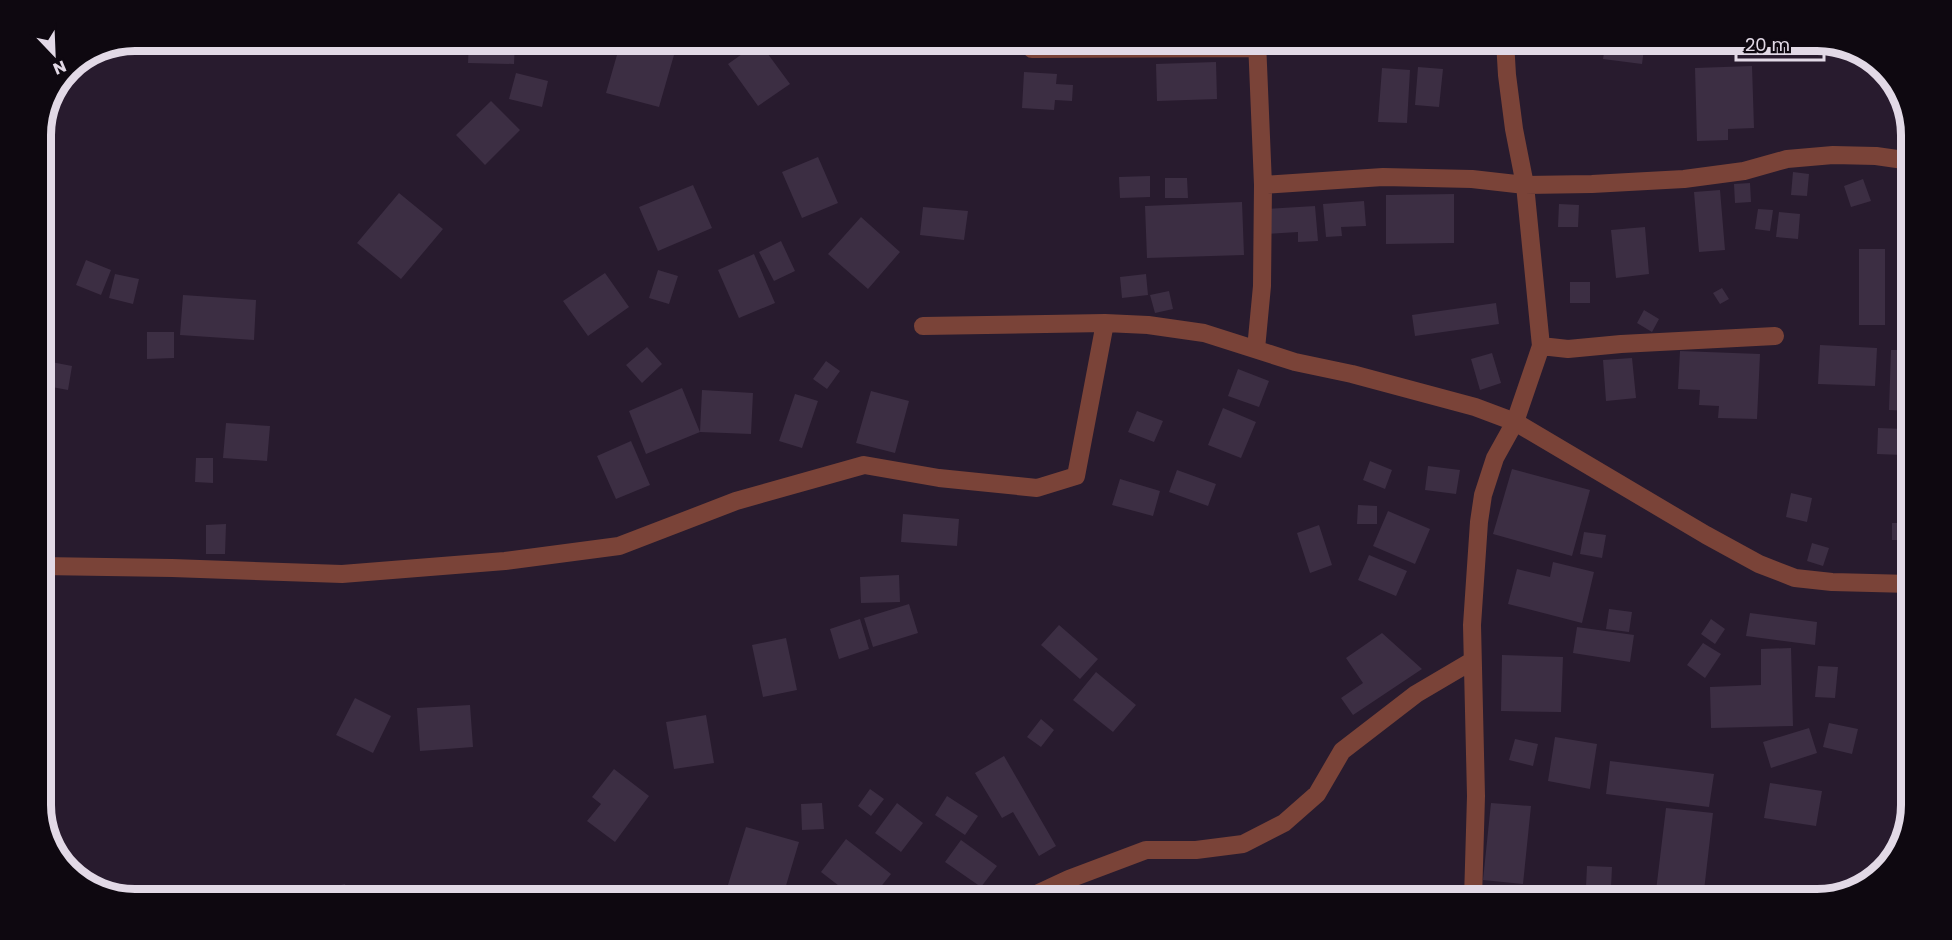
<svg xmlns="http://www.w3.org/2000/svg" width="1952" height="940" viewBox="0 0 1952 940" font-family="Poppins,sans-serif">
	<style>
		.building { fill: #3c2e43 }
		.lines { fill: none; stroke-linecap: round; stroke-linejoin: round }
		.minor { stroke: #7a4338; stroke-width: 18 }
		.rim { fill: none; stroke: #e2d9e6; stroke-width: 8 }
	</style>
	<rect width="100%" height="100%" fill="#281b2e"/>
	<path class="building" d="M469,41H515L514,64L468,63Z
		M558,41H603V51L558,49Z
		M621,41H678L659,107L606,93Z
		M1556,41H1600L1599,54L1555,51Z
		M1606,41H1645L1642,64L1603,59Z
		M759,42L790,84L758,106L728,64Z
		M1216,62L1217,99L1157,101L1156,64Z
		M1752,66L1754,128L1728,129V140L1697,141L1695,68Z
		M1418,67L1443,69L1439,107L1415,105Z
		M1382,68L1410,70L1407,123L1378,122Z
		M1024,72L1057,74L1056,84L1073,85L1072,101L1055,100L1054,110L1022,108Z
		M516,73L548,81L542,107L509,99Z
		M491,101L520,130L485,165L456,135Z
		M818,157L838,203L802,218L782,172Z
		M1793,172L1809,174L1807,196L1791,195Z
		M1150,176V197L1120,198L1119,177Z
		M1165,178H1187L1188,198H1165Z
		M1863,179L1871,201L1851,207L1844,186Z
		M1750,183L1751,202L1735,203L1734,184Z
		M693,185L712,228L658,251L639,207Z
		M1720,190L1725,250L1699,252L1694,192Z
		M399,193L443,229L401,279L357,243Z
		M1454,194V243L1386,244V195Z
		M1364,201L1366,226L1341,227L1342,236L1326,237L1323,204Z
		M1242,202L1244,255L1147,258L1145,206Z
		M1559,204L1579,205L1578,227H1558Z
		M1315,206L1318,241L1298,242V232L1267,234L1265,209Z
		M923,207L968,211L964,240L920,235Z
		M1758,209L1773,210L1770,231L1755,229Z
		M1779,212L1800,214L1798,239L1776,237Z
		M861,217L900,252L868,289L828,254Z
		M1645,227L1649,274L1616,278L1611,230Z
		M781,241L795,271L774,281L759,252Z
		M1859,249H1885V325H1859Z
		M754,254L775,303L739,318L718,270Z
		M86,260L111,270L101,295L76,285Z
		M658,270L678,276L669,304L649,298Z
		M605,273L629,307L588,336L563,301Z
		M115,274L139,279L133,304L109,298Z
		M1146,274L1148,295L1122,298L1120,277Z
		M1570,282H1590V303H1570Z
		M1722,288L1729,299L1720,304L1713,293Z
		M1169,291L1173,309L1155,313L1150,295Z
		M183,295L256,300L254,340L180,335Z
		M1496,303L1499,324L1415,336L1412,315Z
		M1644,310L1659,319L1652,332L1637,323Z
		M147,332H174V358L147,359Z
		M1820,345L1877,348L1875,386L1818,384Z
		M647,347L662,364L642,383L626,365Z
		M1891,350H1911V411L1889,410Z
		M1680,351L1760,354L1757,419L1718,418L1719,406L1699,405L1700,390L1678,389Z
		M1492,353L1501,383L1480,390L1471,359Z
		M1632,358L1636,398L1606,401L1603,360Z
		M41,360L72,366L68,390L41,385Z
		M826,361L840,371L827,389L813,379Z
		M1238,369L1269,381L1259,407L1228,396Z
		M682,388L700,432L646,454L629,411Z
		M702,390L753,393L751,434L700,432Z
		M871,391L909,401L895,453L856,443Z
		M795,394L818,401L802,448L779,441Z
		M1223,408L1256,422L1241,458L1208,445Z
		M1137,411L1163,421L1154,442L1128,432Z
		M226,423L270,426L267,461L223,458Z
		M1878,428L1905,429L1903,455L1877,454Z
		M631,441L650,485L616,499L597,456Z
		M196,458H213V483L195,482Z
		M1370,461L1392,470L1385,489L1363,480Z
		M1428,466L1460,470L1456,494L1425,490Z
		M1512,469L1590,490L1572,556L1493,534Z
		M1177,470L1216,484L1208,506L1169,492Z
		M1120,479L1160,491L1153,516L1112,505Z
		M1791,493L1812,498L1807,522L1786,517Z
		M1358,505L1377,506V524H1357Z
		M1388,511L1430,529L1415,564L1373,546Z
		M903,514L959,519L957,546L901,542Z
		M1892,523H1911V540H1892Z
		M226,524L225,554H206V525Z
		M1319,525L1332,565L1310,573L1297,533Z
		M1584,532L1606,535L1602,558L1580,554Z
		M1812,543L1829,548L1823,566L1807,561Z
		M1369,555L1407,571L1396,596L1358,580Z
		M1553,562L1594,572L1582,623L1508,604L1517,569L1550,577Z
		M899,575L900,602L861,603L860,577Z
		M909,604L918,633L873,647L864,618Z
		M1609,609L1632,612L1629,632L1606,629Z
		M1750,613L1817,622L1815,645L1746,636Z
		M860,619L869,649L839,659L830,629Z
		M1711,619L1725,629L1715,644L1701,634Z
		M1059,625L1098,659L1080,679L1041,645Z
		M1902,626L1911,628V645L1898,642Z
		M1577,627L1634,635L1630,662L1573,653Z
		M1382,633L1422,669L1353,715L1341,698L1363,683L1346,658Z
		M786,638L797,690L763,697L752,645Z
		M1703,643L1721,654L1705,678L1687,665Z
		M1791,648L1793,726L1711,728L1710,687L1761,685V649Z
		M1502,655L1563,657L1561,712L1501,711Z
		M1818,666L1838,667L1835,698L1815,697Z
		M1096,672L1136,705L1113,732L1073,700Z
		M355,698L391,716L373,753L336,735Z
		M470,705L473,747L420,751L417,708Z
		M706,715L714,763L674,769L666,722Z
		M1041,719L1054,730L1041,747L1027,737Z
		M1829,723L1858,729L1852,754L1823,747Z
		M1809,728L1817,753L1771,768L1763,742Z
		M1555,737L1597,744L1590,789L1548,781Z
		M1515,739L1538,744L1533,766L1509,760Z
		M1004,756L1056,846L1039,856L1013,812L1002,818L975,773Z
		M1610,761L1714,774L1709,807L1606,794Z
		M614,769L649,796L615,842L587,821L601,804L592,797Z
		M1770,783L1822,791L1816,826L1764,818Z
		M870,789L884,799L871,816L858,806Z
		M947,796L978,816L965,835L935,815Z
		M822,803L824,829L802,830L801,804Z
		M897,803L923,823L901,852L875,833Z
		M1491,803L1531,806L1523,884L1483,880Z
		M1666,808L1713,813L1703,899H1655Z
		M746,827L799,842L782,899H744L746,894L727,888Z
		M846,839L891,874L871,899H856L821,872Z
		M961,840L997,866L981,887L945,862Z
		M1587,866L1612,867L1611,888L1586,887Z
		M1837,882L1861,886L1835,894Z
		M345,884L349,899H327L324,889Z"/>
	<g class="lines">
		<path class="minor" d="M1032,49L1257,48
			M1263,185L1383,177L1472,179L1525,185L1592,184L1684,179L1744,171L1787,159L1833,155L1876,156L1911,161
			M923,326L1105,323L1148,325L1204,333L1295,362L1352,374L1475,407L1515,422L1706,535L1759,564L1795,578L1832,582L1911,584
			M1541,346L1568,349L1621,344L1775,336
			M1256,349L1262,286L1263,185L1257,41
			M41,566L172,568L342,574L505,561L619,546L736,501L864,465L939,478L1037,488L1076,476L1105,323
			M1069,879L1071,899
			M1026,899L1069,879L1146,850H1196L1243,844L1284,823L1317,794L1342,751L1416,694L1472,661
			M1473,899L1476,796L1472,625L1479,522L1483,495L1495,458L1515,422L1541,346L1525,185L1514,129L1507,75L1505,41"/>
	</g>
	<path d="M0 0H1952V940H0ZM135 51H1817A84 84 0 0 1 1901 135V805A84 84 0 0 1 1817 889H135A84 84 0 0 1 51 805V135A84 84 0 0 1 135 51Z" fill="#0e0810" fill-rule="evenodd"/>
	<path class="rim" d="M135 51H1817A84 84 0 0 1 1901 135V805A84 84 0 0 1 1817 889H135A84 84 0 0 1 51 805V135A84 84 0 0 1 135 51Z"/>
	<g transform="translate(54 54) rotate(157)" stroke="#0e0810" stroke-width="4.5" paint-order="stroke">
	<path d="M0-4.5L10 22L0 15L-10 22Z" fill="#e2d9e6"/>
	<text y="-9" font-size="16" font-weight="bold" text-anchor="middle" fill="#e2d9e6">N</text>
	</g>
	<path d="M1736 51v9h88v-9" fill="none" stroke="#e2d9e6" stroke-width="3"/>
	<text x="1745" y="51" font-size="18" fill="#e2d9e6" stroke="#0e0810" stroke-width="4.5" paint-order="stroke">20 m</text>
</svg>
